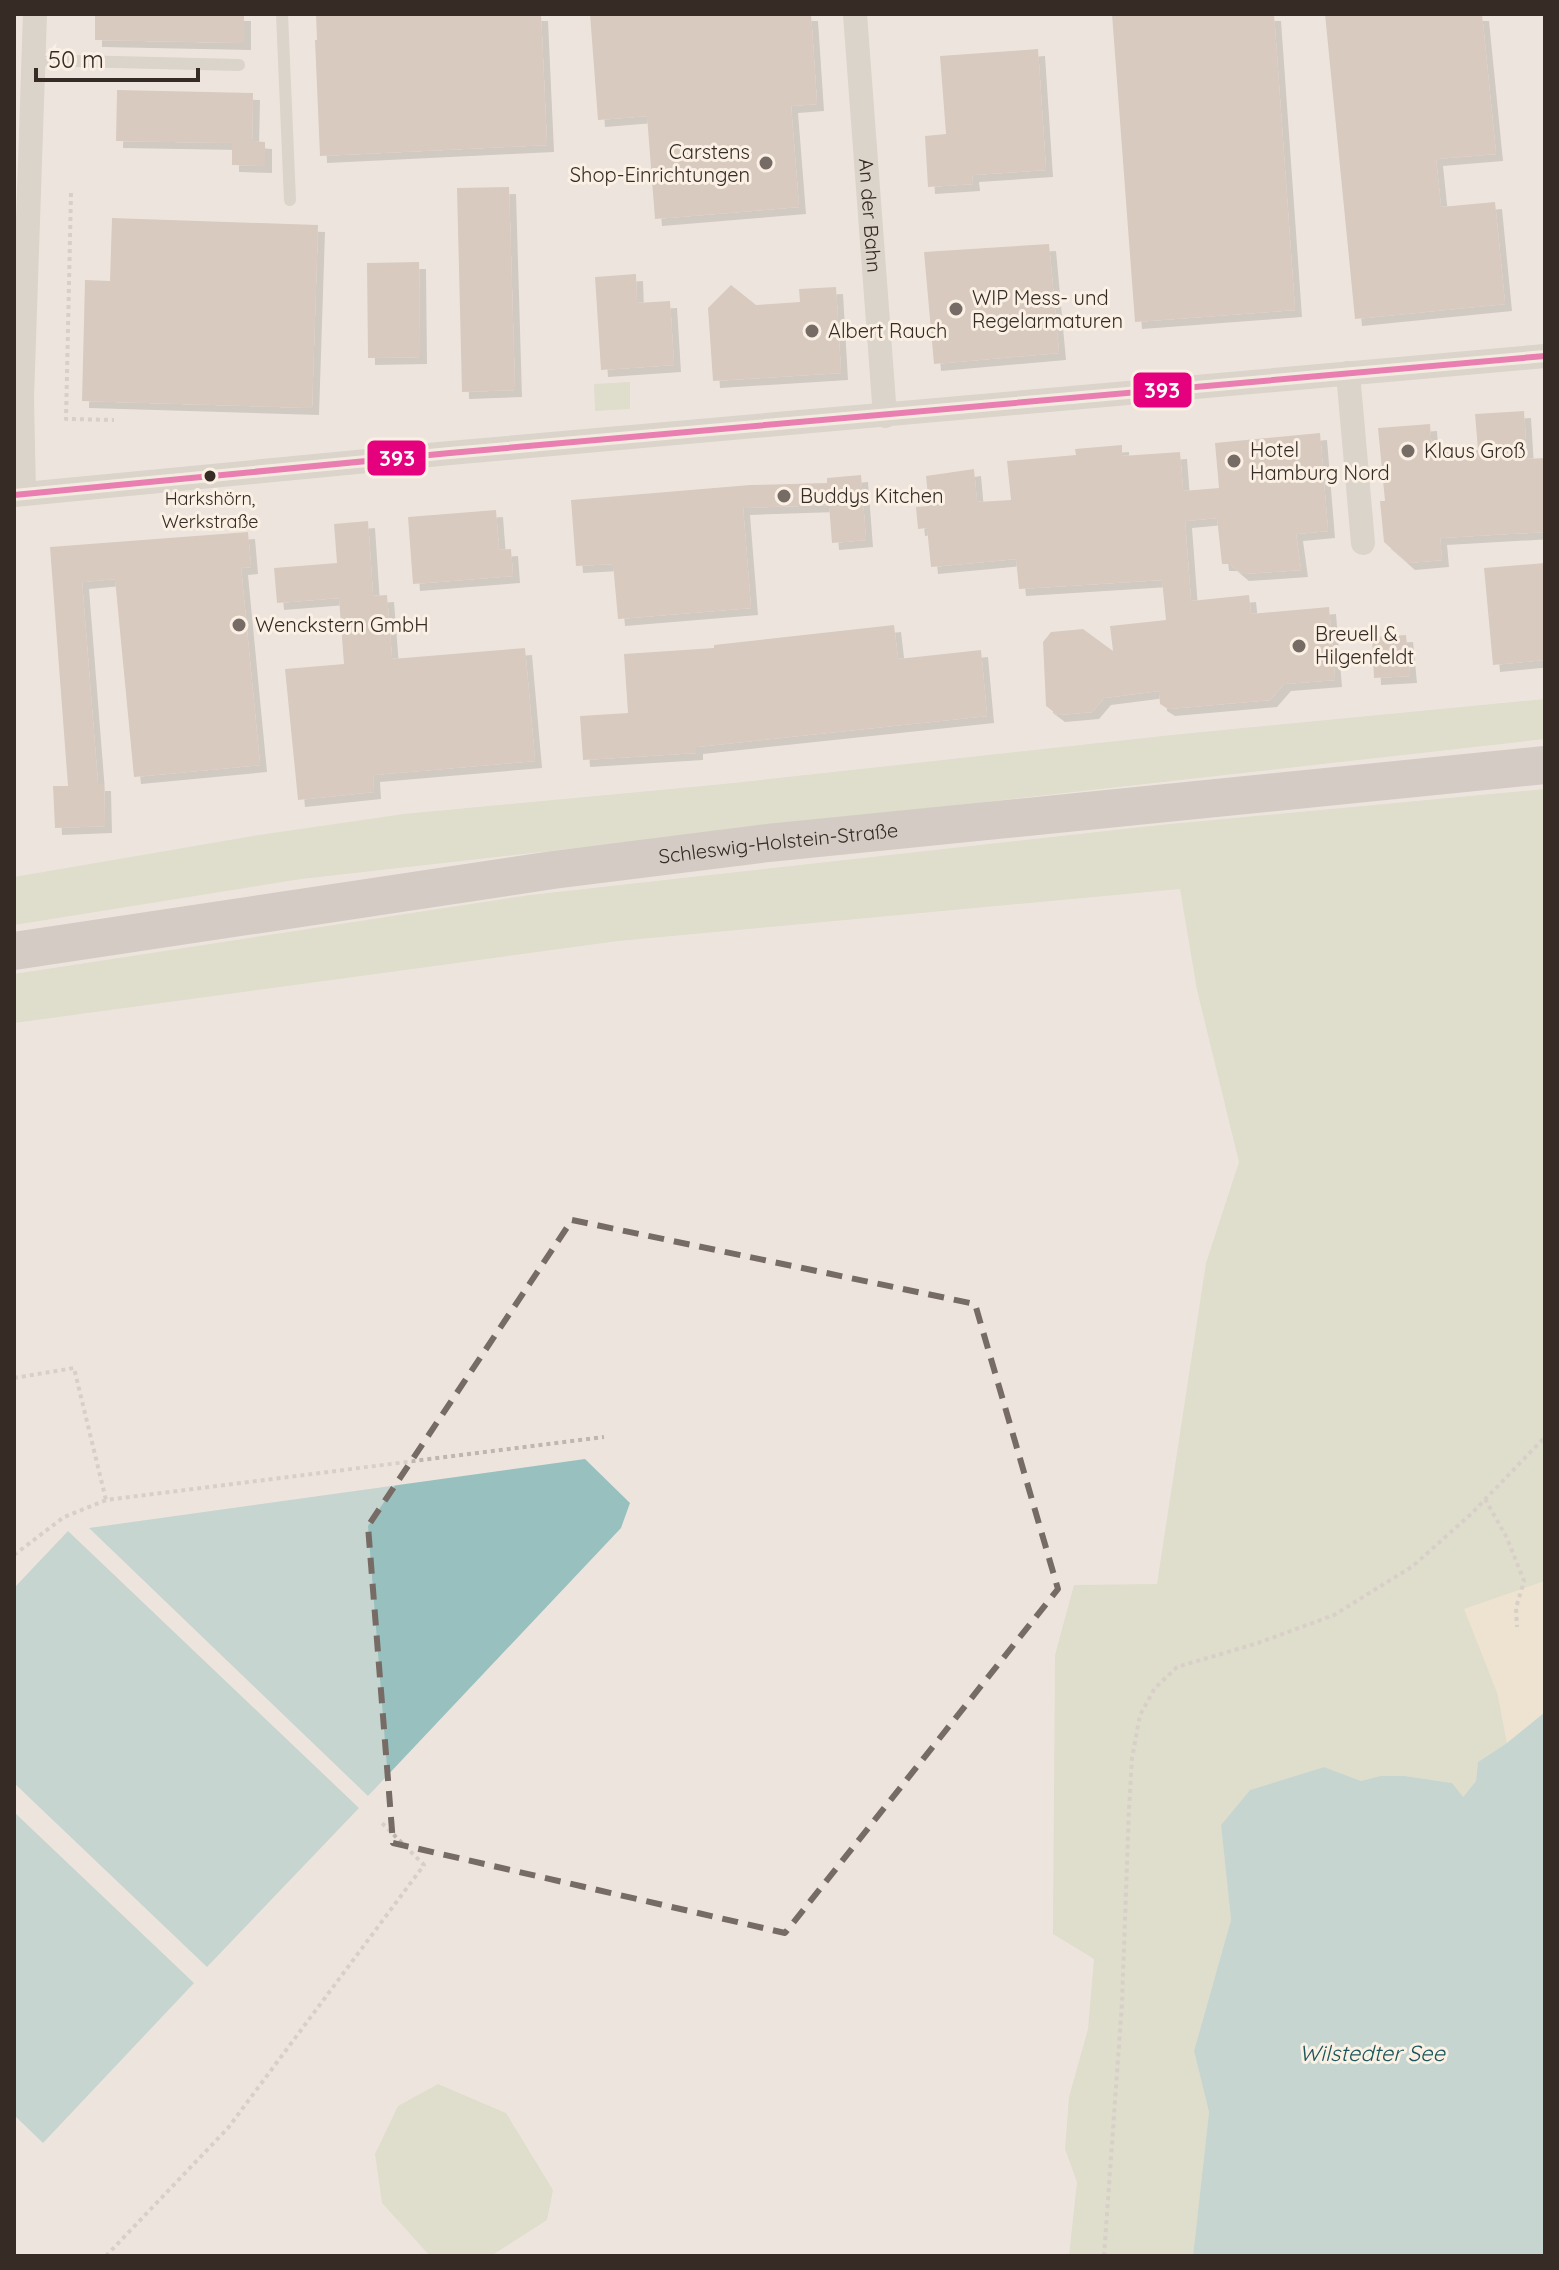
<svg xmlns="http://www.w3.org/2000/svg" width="1559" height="2270" viewBox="0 0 1559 2270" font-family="Quicksand,sans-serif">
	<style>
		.green { fill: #ced2b6 }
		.sand { fill: #f0dec1 }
		.water { fill: #98c0bf }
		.building { fill: #c2a89d; filter: url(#shadow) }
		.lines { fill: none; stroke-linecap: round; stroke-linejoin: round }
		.path { stroke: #beb6b0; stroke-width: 4; stroke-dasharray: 4 4; stroke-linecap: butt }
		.service { stroke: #c6beb7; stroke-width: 12 }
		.minor { stroke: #c6beb7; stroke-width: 24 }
		.primary { stroke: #b4aca6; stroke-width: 38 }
		.bus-1-casing { stroke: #fbf0e4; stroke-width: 12 }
		.bus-1 { stroke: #e5007d; stroke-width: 6 }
		.marked { fill: none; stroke: #766c65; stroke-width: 6; stroke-dasharray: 16 10; stroke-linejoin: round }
		.poi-dot { fill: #766c65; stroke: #fbf0e4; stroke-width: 3 }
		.bus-dot { fill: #362b25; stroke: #fbf0e4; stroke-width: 3 }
		.labels { text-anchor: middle; stroke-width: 6; stroke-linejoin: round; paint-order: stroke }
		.bus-label { font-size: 18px; fill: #362b25; stroke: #fbf0e4 }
		.poi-label { font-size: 20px; fill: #362b25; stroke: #fbf0e4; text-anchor: start }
		.street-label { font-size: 20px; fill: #362b25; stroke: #fbf0e4 }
		.water-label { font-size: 22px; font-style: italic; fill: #18565b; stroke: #fbf0e4 }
		.line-badge { stroke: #fbf0e4; stroke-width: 3 }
		.badge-label { font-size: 22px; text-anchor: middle; font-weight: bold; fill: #fff }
	</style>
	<defs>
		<filter id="shadow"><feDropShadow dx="7" dy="7" stdDeviation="0" flood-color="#0004"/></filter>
	</defs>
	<rect width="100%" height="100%" fill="#ede5dd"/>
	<path class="green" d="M630,382V409L595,411L594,384Z
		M1545,699V739L301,879L14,925V877L259,835L404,814L724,784L1172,735Z
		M1545,789V1581L1465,1609L1498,1695L1507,1743L1478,1762L1476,1781L1462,1798L1452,1783L1405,1776H1380L1361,1781L1324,1767L1250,1790L1221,1825L1231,1920L1194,2051L1209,2112L1193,2256H1069L1077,2182L1065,2149L1069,2097L1088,2029L1094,1959L1053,1934L1055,1655L1074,1585L1157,1584L1206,1263L1239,1162L1197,990L1180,889L618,941L14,1023V974L530,895L1160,825Z
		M438,2084L506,2113L553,2190L547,2220L491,2256H430L382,2203L375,2154L398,2106Z"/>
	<path class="sand" d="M1545,1581V1712L1507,1743L1498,1695L1464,1609Z"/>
	<path class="water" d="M585,1459L630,1503L621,1528L368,1796L89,1528Z
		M68,1531L359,1808L207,1967L14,1783V1588Z
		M1545,1712V2256H1193L1209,2112L1194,2051L1231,1920L1221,1825L1250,1790L1324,1767L1361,1781L1380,1776H1405L1452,1783L1463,1797L1476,1781L1478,1762L1507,1743Z
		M14,1812L194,1983L43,2143L14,2115Z"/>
	<path class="building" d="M95,14H244V43L95,40Z
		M316,14H541L547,145L320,156L315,40H317Z
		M590,14H811L817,104L791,106L799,207L655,219L647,116L598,120Z
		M1112,14H1274L1295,310L1135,322Z
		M1325,14H1482L1496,154L1436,159L1441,207L1495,202L1505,304L1355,319Z
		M1038,49L1046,170L972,175L973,184L928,187L925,136L946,134L940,56Z
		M117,90L253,93L252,141L265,142V166L232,165V143L116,141Z
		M509,187L515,390L462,392L457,188Z
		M112,218L318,225L312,408L82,401L85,280L110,281Z
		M1049,244L1059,353L934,364L924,252Z
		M419,262L420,357L368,358L367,263Z
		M636,274L637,303L670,301L674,365L601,370L595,277Z
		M731,285L756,305L800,302L799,289L836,287L841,373L713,381L708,308Z
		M1524,411L1527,459L1545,458V532L1440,538L1442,560L1408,563L1384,542L1380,501H1385L1378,428L1430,424L1432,453L1478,450L1475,414Z
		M1320,433L1328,531L1296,534L1301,570L1242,574L1230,564H1222L1217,518L1185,521L1191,601L1249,595L1251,614L1329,607L1335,680L1284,684L1270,700L1168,709L1160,704L1159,691L1104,698L1092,712L1058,715L1046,706L1043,642L1051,632L1083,629L1113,651L1110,626L1166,620L1162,580L1019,589L1016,559L931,567L927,528L918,529L916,507L929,506L926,476L974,469L977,502L1011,500L1007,461L1076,455L1075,449L1122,445V456L1180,452L1183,491L1219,488L1215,443Z
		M861,475L866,540L832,543L829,505L743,508L751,608L618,619L613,564L576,566L571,500L750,485L827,483V478Z
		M496,510L499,550L511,549L513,576L413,584L408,517Z
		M368,521L373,596L387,595L392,659L525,648L535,761L373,775L374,792L298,800L285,669L344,664L339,598L277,603L274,568L337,563L334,524Z
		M248,532L251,567L241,568L260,765L134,777L115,579L82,582L98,784H104L105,826L55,828L53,786H68L50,547Z
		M1545,563V660L1493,665L1484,568Z
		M894,625L898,659L981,650L987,716L696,747V753L583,760L580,716L628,713L624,654L714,648V645Z
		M1406,635L1410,676L1374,678L1372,637Z"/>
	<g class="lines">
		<path class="path" d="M71,193L66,419L114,420
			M14,1378L74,1368L106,1500
			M1485,1499L1507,1538L1524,1581L1516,1608L1517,1627
			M14,1555L64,1517L106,1500L604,1437
			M106,2256L228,2128L424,1865L380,1821
			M1104,2256L1122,2003L1129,1809L1132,1758L1140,1715L1155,1688L1177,1667L1258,1643L1334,1615L1413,1566L1471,1514L1545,1437"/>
		<path class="service" d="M282,14L290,200
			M33,60L239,65"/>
		<g class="minor">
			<path id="s1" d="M855,14L885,416"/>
			<path d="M1348,373L1363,543"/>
			<path d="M24,494L22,398L35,14"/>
			<path d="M14,495L450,453L1545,356"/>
		</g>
		<path class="primary" id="s2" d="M14,951L553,870L768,843L1545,765"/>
		<g class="bus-1-casing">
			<path id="bus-1" d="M14,495L450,453L1545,356"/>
		</g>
		<use href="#bus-1" class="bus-1"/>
	</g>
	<path d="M0 0H1559V2270H0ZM572,1220L975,1304L1058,1589L785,1933L393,1843L368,1526Z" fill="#ede5dd" fill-opacity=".55" fill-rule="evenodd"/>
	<path class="marked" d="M572,1220L975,1304L1058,1589L785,1933L393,1843L368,1526Z"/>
	<g class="poi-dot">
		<circle cx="766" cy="163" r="8"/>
		<circle cx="956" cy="309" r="8"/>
		<circle cx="812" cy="331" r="8"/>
		<circle cx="1408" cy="451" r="8"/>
		<circle cx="1234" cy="461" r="8"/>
		<circle cx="784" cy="496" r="8"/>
		<circle cx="239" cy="625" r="8"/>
		<circle cx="1299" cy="646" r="8"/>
	</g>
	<circle class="bus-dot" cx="210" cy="476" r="7"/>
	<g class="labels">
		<g class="bus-label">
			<text x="210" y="505">Harkshörn,<tspan x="210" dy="23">Werkstraße</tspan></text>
		</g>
		<g class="poi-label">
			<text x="750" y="159" text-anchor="end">Carstens<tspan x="750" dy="23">Shop-Einrichtungen</tspan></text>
			<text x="972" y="305">WIP Mess- und<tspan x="972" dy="23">Regelarmaturen</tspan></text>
			<text x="828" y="338">Albert Rauch</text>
			<text x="1250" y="457">Hotel<tspan x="1250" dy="23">Hamburg Nord</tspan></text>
			<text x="1424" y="458">Klaus Groß</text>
			<text x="800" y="503">Buddys Kitchen</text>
			<text x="255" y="632">Wenckstern GmbH</text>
			<text x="1315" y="641">Breuell &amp;<tspan x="1315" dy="23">Hilgenfeldt</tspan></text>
		</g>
		<g class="street-label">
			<text dy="7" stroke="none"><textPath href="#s1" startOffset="202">An der Bahn</textPath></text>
			<text dy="7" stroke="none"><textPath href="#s2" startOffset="772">Schleswig-Holstein-Straße</textPath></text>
		</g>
		<g class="water-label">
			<text x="1372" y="2061">Wilstedter See</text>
		</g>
	</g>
	<g class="line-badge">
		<rect x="1132" y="371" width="61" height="38" rx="8" fill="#e5007d"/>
		<rect x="366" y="439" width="61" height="38" rx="8" fill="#e5007d"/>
	</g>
	<g class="badge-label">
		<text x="1162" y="398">393</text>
		<text x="397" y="466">393</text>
	</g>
	<rect width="1559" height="2270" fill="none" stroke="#362b25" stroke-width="32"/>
	<path d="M36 68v12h162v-12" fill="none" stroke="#362b25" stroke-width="4"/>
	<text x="48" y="68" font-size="24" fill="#362b25" stroke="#fbf0e4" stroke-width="6" paint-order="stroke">50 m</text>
</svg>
